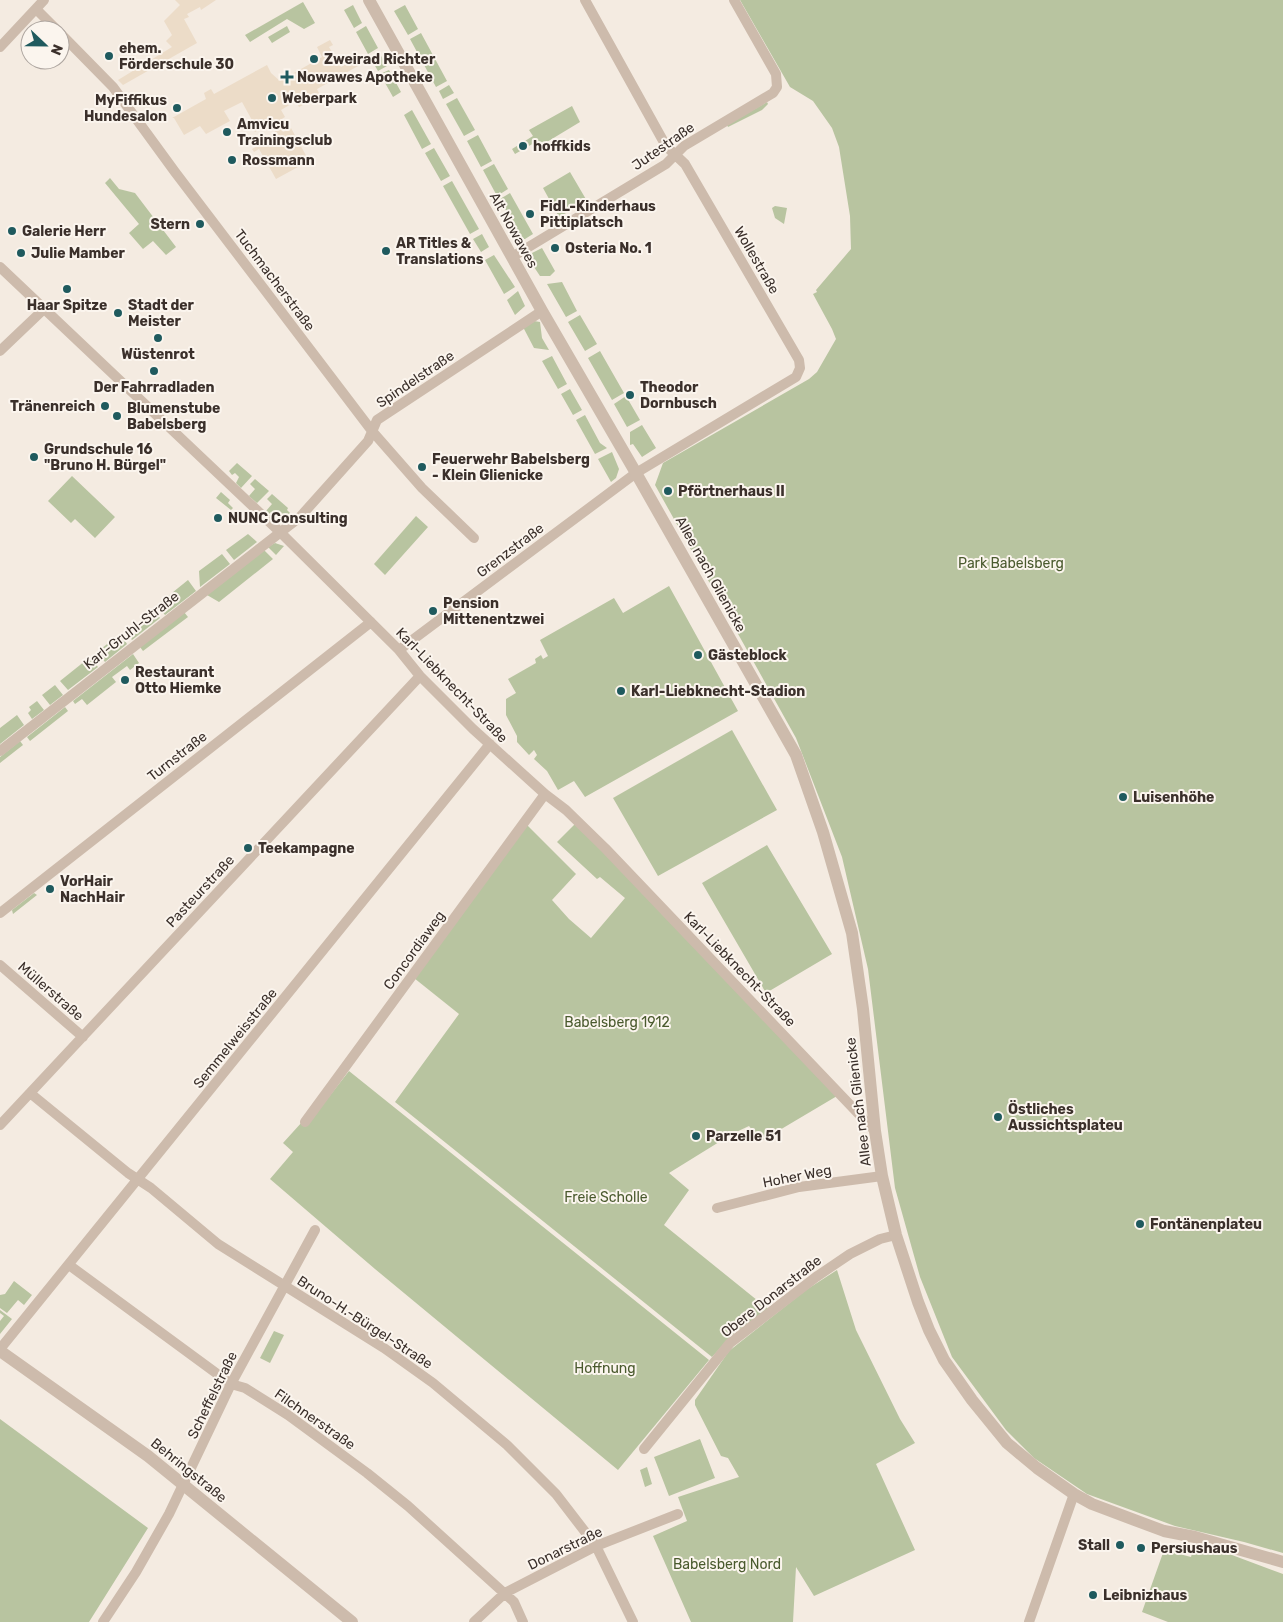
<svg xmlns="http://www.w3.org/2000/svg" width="1283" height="1622" viewBox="0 0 1283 1622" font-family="Rubik,sans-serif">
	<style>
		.green { fill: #b8c4a0 }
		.plaza { fill: #ecdcc8 }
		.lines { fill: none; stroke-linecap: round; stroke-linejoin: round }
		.minor { stroke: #cdbbac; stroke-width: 10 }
		.tertiary { stroke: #cdbbac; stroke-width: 12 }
		.poi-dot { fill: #1f5a5e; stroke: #fbf5ee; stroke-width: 2 }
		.labels { text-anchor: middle; stroke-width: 4; stroke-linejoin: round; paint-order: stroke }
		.poi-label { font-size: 14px; font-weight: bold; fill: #3b302b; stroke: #fbf5ee; text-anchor: start }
		.street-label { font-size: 14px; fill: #3b302b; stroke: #fbf5ee }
		.park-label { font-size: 14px; fill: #4a5a2e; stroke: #fbf5ee }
	</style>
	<rect width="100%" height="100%" fill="#f4ebe1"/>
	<path class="green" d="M740,0H1283V1553L1244,1542L1175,1526L1087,1494L1034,1458L1006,1430L952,1357L920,1277L895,1188L868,969L842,857L796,738L655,485L663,463L809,379L817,372L836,339L832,329L813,294L817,292L816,290L851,249L850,216L839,147L832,128L813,101L790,87Z
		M303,2L315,23L304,29L287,19L250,42L245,35Z
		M353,5L362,23L354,28L344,10Z
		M405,5L418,29L408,35L394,11Z
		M287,26L290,32L272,43L268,37Z
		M366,26L378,48L368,54L356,32Z
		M421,33L447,81L436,87L410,39Z
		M380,54L387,66L378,71L371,59Z
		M389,70L401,92L393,97L380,74Z
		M449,85L454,93L443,99L439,91Z
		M457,98L475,130L464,136L446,104Z
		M767,102L768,104L762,110L728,127L727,125Z
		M572,106L580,122L537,148L534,143L515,154L512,149L533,136L529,130Z
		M412,110L431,144L422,149L404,115Z
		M478,135L492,161L481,167L467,141Z
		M434,148L450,176L441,181L425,153Z
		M494,164L508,189L497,196L483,170Z
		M570,172L587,201L559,217L543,188Z
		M110,178L119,189L135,193L176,247L166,255L153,241L143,249L129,233L139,224L105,183Z
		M452,181L479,229L470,234L443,186Z
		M510,193L533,234L525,239H518L513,224L500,199Z
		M775,206L787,208L784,224L775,218L772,208Z
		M482,234L489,247L481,252L473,239Z
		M542,248L555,271L550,276H540L530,261L532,253Z
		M494,255L515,287L504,294L485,260Z
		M562,282L577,311L566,317L547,284Z
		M518,291L525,306L515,315L507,300Z
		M580,315L597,344L585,351L568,322Z
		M534,321L540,322L542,338L549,350L534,348L523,327Z
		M600,351L624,393L612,400L588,358Z
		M552,356L567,384L558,389L542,361Z
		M570,389L582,410L573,415L561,394Z
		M626,396L640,420L627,427L614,404Z
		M585,415L600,443L607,448L595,454L576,420Z
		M642,425L656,448L642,457L633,444L630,445V432Z
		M612,452L619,469L616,478L611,482L598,459Z
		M237,463L252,476L241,488L236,483L239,477L235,473L232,475L229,471Z
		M72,476L115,517L95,538L75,519L71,523L48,501Z
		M255,479L269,491L257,503L249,496L255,489L250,484Z
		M221,492L230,500L228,503L233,508L231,510L216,498Z
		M272,494L288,508L287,510L291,514C288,518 283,520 278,519L271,512L269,514L266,511L272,504L267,499Z
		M416,516L428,527L385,575L374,564Z
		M248,534L257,542L234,560L226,550Z
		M275,543L284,546L276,555L268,547Z
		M264,550L273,559L219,602L207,595Z
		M222,554L230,564L200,587L199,571Z
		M188,580L196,591L165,615L157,605Z
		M669,586L738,711L585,797L574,781L558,790L547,771L534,759L537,755L534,750L529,755L517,742V736L506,715V699L516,693L508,679L536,663L535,659L541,655L543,659L548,656L540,640L614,598L623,613Z
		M184,612L188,617L143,651L140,647Z
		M157,614L160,618L132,640L129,636Z
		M120,634L127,644L105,662L97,652Z
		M133,654L139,663L130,670L127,666L112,677L116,682L87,705L82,699L75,704L73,701Z
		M90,657L98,667L68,690L60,681Z
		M55,685L63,695L50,705L42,695Z
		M37,701L44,710L32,719L28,713L31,710L29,707Z
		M65,707L68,711L30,741L27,737Z
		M17,715L24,725L0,744V728Z
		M732,730L777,810L658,876L613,798Z
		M20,741L23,745L0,763V757Z
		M576,823L837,1096L761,1141L749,1126L732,1134L669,1173L689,1190L664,1225L768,1309L733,1334L712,1357L395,1102L459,1014L414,978L526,824L576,874L552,900L569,919L591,938L625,898L600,877L597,879L557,842Z
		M767,845L832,954L766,993L702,883Z
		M34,893L37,895L13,914L12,910Z
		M349,1071L709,1360L618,1470L375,1269L270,1179L293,1152L283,1143L302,1122L307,1125Z
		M837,1270L856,1330L900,1419L915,1443L876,1464L915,1550L814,1596L796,1567L793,1622H691L653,1536L687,1521L678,1497L739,1477L728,1458L721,1456L695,1405V1400L729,1351L806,1290Z
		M14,1281L32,1295L24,1305L18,1300L7,1313L0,1308V1295L5,1294Z
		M0,1310L12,1319L0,1334V1321L4,1316L0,1313Z
		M274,1331L284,1335L270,1363L260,1358Z
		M0,1419L148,1528L89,1622H0Z
		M700,1439L715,1478L669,1496L654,1457Z
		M647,1467L652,1484L645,1487L640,1470Z
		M1194,1546L1232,1555L1283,1574V1622H1168L1142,1612L1164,1550L1191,1557Z"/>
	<path class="plaza" d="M175,0H216L201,10L200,7L187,14L189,17L184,19L197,43L123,85L118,80L172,47L166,41L172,35L164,21L180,5Z
		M330,40L333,45L329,47L341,67L363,55L367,61L317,89L320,95L309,102L299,107L296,101L281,110L285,117L277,122L283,132L291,128L309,161L276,179L259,149L254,152L252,149L277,135L271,123L255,132L250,124L253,122L242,102L224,111L230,121L206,134L200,126L184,135L174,118H172L206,99L204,93L211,89L214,94L267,65L271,73L280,81L322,57L317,47Z"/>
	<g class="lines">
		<path class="minor" d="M36,9L57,30
			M60,33L113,87L175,172L372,431L422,488L474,538
			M0,47L44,0
			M512,257L666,164L684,146L773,93L777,87L776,74L734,0
			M0,267L280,532L399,650L420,676L473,729L545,794L566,810L605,848L875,1131
			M0,351L44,309
			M399,650L636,473L796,377L800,368L799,360L685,164L666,146L585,0
			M0,751L300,517L368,441L377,420L542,311
			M0,913L371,622
			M0,965L83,1037
			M30,1093L128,1173L151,1188L218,1244L384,1348L433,1383L507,1445L556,1494L596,1546L633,1622
			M305,1122L545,794
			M0,1125L420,676
			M717,1208L799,1187L882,1176
			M69,1265L231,1384L245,1388L288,1415L367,1473L408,1506L514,1602L523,1622
			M0,1349L490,744
			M644,1449L730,1343L816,1277L850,1254L880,1239L896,1235
			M103,1622L136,1572L169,1514L231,1384L315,1230
			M474,1622L505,1593L596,1546L678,1514
			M1029,1622L1074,1494"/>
		<path class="tertiary" d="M369,0L542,311L636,473L796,755L823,832L852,933L863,1009L875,1131L882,1176L896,1235L918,1302L929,1330L944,1360L972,1400L1007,1443L1037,1468L1074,1494L1092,1504L1164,1531L1195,1537L1283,1562
			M0,1351L148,1456L352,1622"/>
	</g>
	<g class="poi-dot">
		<circle cx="109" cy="56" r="5"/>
		<circle cx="314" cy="59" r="5"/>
		<path d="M284.5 69.5h5v5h5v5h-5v5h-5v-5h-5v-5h5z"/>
		<circle cx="272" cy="98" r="5"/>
		<circle cx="177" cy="108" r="5"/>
		<circle cx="227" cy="132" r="5"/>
		<circle cx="523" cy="146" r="5"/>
		<circle cx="232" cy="160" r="5"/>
		<circle cx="530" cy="214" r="5"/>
		<circle cx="200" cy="224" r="5"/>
		<circle cx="12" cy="231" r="5"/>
		<circle cx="555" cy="248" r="5"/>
		<circle cx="386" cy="251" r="5"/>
		<circle cx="21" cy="253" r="5"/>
		<circle cx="67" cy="289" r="5"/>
		<circle cx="118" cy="313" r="5"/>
		<circle cx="158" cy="338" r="5"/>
		<circle cx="154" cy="371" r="5"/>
		<circle cx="630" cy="395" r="5"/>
		<circle cx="105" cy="406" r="5"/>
		<circle cx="117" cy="416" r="5"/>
		<circle cx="34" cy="457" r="5"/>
		<circle cx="422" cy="467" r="5"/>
		<circle cx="668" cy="491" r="5"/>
		<circle cx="218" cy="518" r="5"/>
		<circle cx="433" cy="611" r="5"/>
		<circle cx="698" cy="655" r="5"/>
		<circle cx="125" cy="680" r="5"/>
		<circle cx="621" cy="691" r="5"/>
		<circle cx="1123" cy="797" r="5"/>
		<circle cx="248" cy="848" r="5"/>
		<circle cx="50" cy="889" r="5"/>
		<circle cx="998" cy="1117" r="5"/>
		<circle cx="696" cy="1136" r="5"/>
		<circle cx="1140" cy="1224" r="5"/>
		<circle cx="1120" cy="1545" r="5"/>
		<circle cx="1141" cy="1548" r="5"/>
		<circle cx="1093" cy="1595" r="5"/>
	</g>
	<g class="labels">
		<g class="poi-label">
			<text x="119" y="53">ehem.<tspan x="119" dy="16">Förderschule 30</tspan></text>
			<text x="324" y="64">Zweirad Richter</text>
			<text x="297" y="82">Nowawes Apotheke</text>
			<text x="282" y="103">Weberpark</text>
			<text x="167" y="105" text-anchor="end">MyFiffikus<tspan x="167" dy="16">Hundesalon</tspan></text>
			<text x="237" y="129">Amvicu<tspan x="237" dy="16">Trainingsclub</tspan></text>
			<text x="533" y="151">hoffkids</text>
			<text x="242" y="165">Rossmann</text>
			<text x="540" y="211">FidL-Kinderhaus<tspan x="540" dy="16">Pittiplatsch</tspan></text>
			<text x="190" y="229" text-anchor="end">Stern</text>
			<text x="22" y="236">Galerie Herr</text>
			<text x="396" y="248">AR Titles &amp;<tspan x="396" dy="16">Translations</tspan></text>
			<text x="565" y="253">Osteria No. 1</text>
			<text x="31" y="258">Julie Mamber</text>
			<text x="67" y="310" text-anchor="middle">Haar Spitze</text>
			<text x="128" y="310">Stadt der<tspan x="128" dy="16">Meister</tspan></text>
			<text x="158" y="359" text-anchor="middle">Wüstenrot</text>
			<text x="154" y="392" text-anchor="middle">Der Fahrradladen</text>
			<text x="640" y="392">Theodor<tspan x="640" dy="16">Dornbusch</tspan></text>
			<text x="95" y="411" text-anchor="end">Tränenreich</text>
			<text x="127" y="413">Blumenstube<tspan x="127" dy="16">Babelsberg</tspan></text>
			<text x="44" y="454">Grundschule 16<tspan x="44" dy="16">"Bruno H. Bürgel"</tspan></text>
			<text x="432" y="464">Feuerwehr Babelsberg<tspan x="432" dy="16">- Klein Glienicke</tspan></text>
			<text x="678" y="496">Pförtnerhaus II</text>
			<text x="228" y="523">NUNC Consulting</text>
			<text x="443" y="608">Pension<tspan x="443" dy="16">Mittenentzwei</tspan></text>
			<text x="708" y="660">Gästeblock</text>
			<text x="135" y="677">Restaurant<tspan x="135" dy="16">Otto Hiemke</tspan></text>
			<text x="631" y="696">Karl-Liebknecht-Stadion</text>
			<text x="1133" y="802">Luisenhöhe</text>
			<text x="258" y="853">Teekampagne</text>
			<text x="60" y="886">VorHair<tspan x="60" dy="16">NachHair</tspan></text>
			<text x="1008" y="1114">Östliches<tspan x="1008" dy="16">Aussichtsplateu</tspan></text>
			<text x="706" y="1141">Parzelle 51</text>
			<text x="1150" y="1229">Fontänenplateu</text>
			<text x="1110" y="1550" text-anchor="end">Stall</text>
			<text x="1151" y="1553">Persiushaus</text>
			<text x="1103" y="1600">Leibnizhaus</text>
		</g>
		<g class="street-label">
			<text transform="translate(663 146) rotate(-35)" y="5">Jutestraße</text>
			<text transform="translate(514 230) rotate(61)" y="5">Alt Nowawes</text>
			<text transform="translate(757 260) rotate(60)" y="5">Wollestraße</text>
			<text transform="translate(275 280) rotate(53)" y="5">Tuchmacherstraße</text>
			<text transform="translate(415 379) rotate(-34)" y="5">Spindelstraße</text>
			<text transform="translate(510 550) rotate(-37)" y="5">Grenzstraße</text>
			<text transform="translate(711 574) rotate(61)" y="5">Allee nach Glienicke</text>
			<text transform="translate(131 630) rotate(-38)" y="5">Karl-Gruhl-Straße</text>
			<text transform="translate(452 685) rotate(46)" y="5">Karl-Liebknecht-Straße</text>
			<text transform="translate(177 756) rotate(-38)" y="5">Turnstraße</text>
			<text transform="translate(200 891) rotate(-47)" y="5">Pasteurstraße</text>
			<text transform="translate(414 950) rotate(-54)" y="5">Concordiaweg</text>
			<text transform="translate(740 969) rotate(46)" y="5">Karl-Liebknecht-Straße</text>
			<text transform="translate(51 991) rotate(41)" y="5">Müllerstraße</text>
			<text transform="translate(235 1038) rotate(-51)" y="5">Semmelweisstraße</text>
			<text transform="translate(858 1102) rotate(-97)" y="5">Allee nach Glienicke</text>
			<text transform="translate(797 1176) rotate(-11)" y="5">Hoher Weg</text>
			<text transform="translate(771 1296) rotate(-38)" y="5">Obere Donarstraße</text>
			<text transform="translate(365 1322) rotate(33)" y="5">Bruno-H.-Bürgel-Straße</text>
			<text transform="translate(212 1395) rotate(-64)" y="5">Scheffelstraße</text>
			<text transform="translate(315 1419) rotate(35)" y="5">Filchnerstraße</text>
			<text transform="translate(189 1470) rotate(39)" y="5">Behringstraße</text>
			<text transform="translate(565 1548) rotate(-26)" y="5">Donarstraße</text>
		</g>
		<g class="park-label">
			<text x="1011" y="568">Park Babelsberg</text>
			<text x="617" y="1027">Babelsberg 1912</text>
			<text x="606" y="1202">Freie Scholle</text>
			<text x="605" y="1373">Hoffnung</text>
			<text x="727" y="1569">Babelsberg Nord</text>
		</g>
	</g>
	<g transform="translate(45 45) rotate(112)"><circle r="24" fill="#fbf5ee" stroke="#aea6a0"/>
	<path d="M0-4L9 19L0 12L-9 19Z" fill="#1f5a5e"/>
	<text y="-8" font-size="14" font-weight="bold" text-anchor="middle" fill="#3b302b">N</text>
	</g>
</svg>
